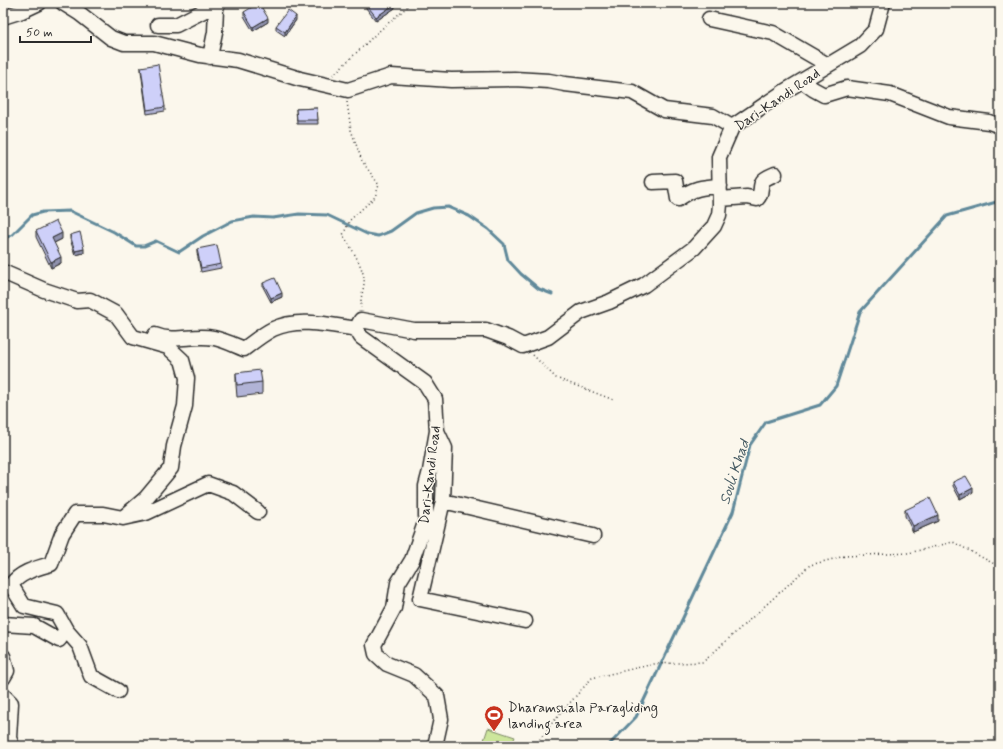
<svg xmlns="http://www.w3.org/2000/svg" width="1003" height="749" viewBox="0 0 1003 749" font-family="Mynerve,sans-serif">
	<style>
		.green { fill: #cde69c; stroke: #7c8864 }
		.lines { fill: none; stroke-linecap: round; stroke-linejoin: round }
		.stream { stroke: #60899a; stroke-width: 3 }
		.minor-casing { stroke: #2b2b2b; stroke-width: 17 }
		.path { stroke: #2b2b2b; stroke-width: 1.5; stroke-dasharray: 1 3; stroke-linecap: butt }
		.minor { stroke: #fbf7ec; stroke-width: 14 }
		.wall { fill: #b1b3d6; stroke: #2b2b2b }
		.shaded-wall { fill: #9092ae; stroke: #2b2b2b }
		.building { fill: #ced0f9; stroke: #2b2b2b }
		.labels { text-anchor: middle; stroke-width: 3; stroke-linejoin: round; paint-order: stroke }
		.street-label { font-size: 14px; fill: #2b2b2b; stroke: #fbf7ec }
		.poi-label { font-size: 14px; fill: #2b2b2b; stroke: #fbf7ec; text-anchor: start }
		.water-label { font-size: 15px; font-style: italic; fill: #455a62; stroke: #fbf7ec }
	</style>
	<rect width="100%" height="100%" fill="#fbf7ec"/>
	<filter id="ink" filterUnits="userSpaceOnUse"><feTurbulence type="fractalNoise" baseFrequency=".025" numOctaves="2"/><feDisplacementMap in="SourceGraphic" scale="8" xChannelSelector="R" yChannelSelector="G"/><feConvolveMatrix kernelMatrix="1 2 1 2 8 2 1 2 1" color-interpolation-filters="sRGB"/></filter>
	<g filter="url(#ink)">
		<path class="green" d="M488,728L515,737L511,746H482Z"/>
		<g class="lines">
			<path class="stream" d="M3,239L12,235L32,215L43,212L70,211L114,232L136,246H144L156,241L179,252L203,236L232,221L254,217L273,218L299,214L327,215L367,234L378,236L391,231L416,213L433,208L448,207L469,216L488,229L504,244L508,260L521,274L539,289L552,294
				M608,746L636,717L733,512L750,445L766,422L820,405L836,386L860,312L947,216L1000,201"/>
			<g class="minor-casing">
				<path id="minor" d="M63,3L79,13L111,38L124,43H154L200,55L238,60L300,79L348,90L391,76L451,80L514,79L549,81L565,84L632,92L664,110L713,116L732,127
					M3,17L22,11L39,3
					M709,19L773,33L828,65
					M158,25H176L217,4
					M210,57L215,32L216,9L218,3
					M802,81L813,89L824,95L847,88L890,94L949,117L989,122L1000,126
					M653,182L675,181L678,199C694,188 701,187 720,186
					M720,199L747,197L757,199C763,193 759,187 763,181C765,178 771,176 775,174
					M3,272L44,290L77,301L90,300L116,314L133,337L168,347L182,360L187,378L185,406L174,446L171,468L146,498L125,516
					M155,335C174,343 194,334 214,338C224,340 234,345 244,349C253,342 263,334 273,329C298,317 330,325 356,329
					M437,431L445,448L443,501L593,536
					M443,501L420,599L525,621
					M3,624L34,626L59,640L66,630L57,614L24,606L11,585C20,572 37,568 51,564L62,534L75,514H103L123,518L146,513L208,484L233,493L258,512
					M66,630L80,646L91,676L118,691
					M3,656L7,671L3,678
					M3,695L11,703L9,738L12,746
					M435,746L441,719L437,696L414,675L387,664L376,654L374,645L394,608L398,583L412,560L426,520V486L430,471L437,431L435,399L425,383L361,337L356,329L361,320L414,330H486L508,338L523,346L548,337L581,312L609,302L644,285L694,248L714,226L719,215L720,204L719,157L732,127L785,91L860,46L876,29L883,3"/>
			</g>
			<path class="path" d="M333,75L378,32L407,7V3
				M347,102L351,130L362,161L379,185L375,197L350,220L343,235C350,246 366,270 364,284C363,293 360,297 361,308
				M533,355L556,378L614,400
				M535,746L552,723L592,678L654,664L703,662L810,565L845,556L909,553L953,542L1000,567"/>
			<use href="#minor" class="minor"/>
		</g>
		<path class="wall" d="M366,4L395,8L376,21L366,8Z
			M244,12L268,22L253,31L244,16Z
			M296,20L285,36L276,30V26Z
			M141,67L165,107V111L147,114L141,71Z
			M317,108L318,124H297L296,109Z
			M36,231L62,239L54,243L61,263L51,268L36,237Z
			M70,235L84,253L75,255L70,239Z
			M197,249L221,264V268L201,272L197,253Z
			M263,283L282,297L271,302L263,287Z
			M236,373L262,382V394L237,397L236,385Z
			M953,482L973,492L960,499L953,486Z
			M905,510L938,521L913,532L905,516Z"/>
		<path class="shaded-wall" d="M395,4V8L376,21V17Z
			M296,16V20L285,36V32Z
			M268,18V22L253,31V27Z
			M62,233V239L52,244V238Z
			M84,249V253L75,255V251Z
			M61,257V263L51,268V262Z
			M282,293V297L271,302V298Z
			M973,488V492L960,499V495Z
			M938,515V521L913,532V526Z"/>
		<path class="building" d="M259,3L268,18L253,27L244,12Z
			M367,3H394L395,4L376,17L366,4Z
			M288,10L296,16L285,32L276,26Z
			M158,64L165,107L147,110L141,67Z
			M317,108L318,120H297L296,109Z
			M56,221L62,233L52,238L61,257L51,262L36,231Z
			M80,232L84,249L75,251L70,235Z
			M217,245L221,264L201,268L197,249Z
			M275,278L282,293L271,298L263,283Z
			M260,370L262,382L237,385L236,373Z
			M966,476L973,488L960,495L953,482Z
			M930,498L938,515L913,526L905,510Z"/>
	</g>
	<defs>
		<g id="stadium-pin" transform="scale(1)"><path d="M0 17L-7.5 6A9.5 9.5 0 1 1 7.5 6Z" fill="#c8321e" stroke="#fbf7ec"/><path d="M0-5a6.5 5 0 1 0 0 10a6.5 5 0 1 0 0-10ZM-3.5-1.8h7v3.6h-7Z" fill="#fff"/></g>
	</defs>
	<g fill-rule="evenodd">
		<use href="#stadium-pin" x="494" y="715"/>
	</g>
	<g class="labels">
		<g class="street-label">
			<text transform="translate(777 99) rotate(-34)" y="5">Dari-Kandi Road</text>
			<text transform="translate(429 475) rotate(-83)" y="5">Dari-Kandi Road</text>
		</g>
		<g class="poi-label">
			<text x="508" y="712">Dharamshala Paragliding<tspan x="508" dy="16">landing area</tspan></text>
		</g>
		<g class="water-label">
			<text transform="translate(734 472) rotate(-72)" y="5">Souli Khad</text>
		</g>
	</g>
	<rect width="1003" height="749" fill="none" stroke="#fbf7ec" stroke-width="16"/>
	<rect x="8" y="8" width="987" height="733" fill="none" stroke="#2b2b2b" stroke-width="1.5" filter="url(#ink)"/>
	<path d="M20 36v6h71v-6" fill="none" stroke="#2b2b2b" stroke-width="2"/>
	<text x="26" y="36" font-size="12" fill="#2b2b2b" stroke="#fbf7ec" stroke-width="3" paint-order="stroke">50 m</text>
</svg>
